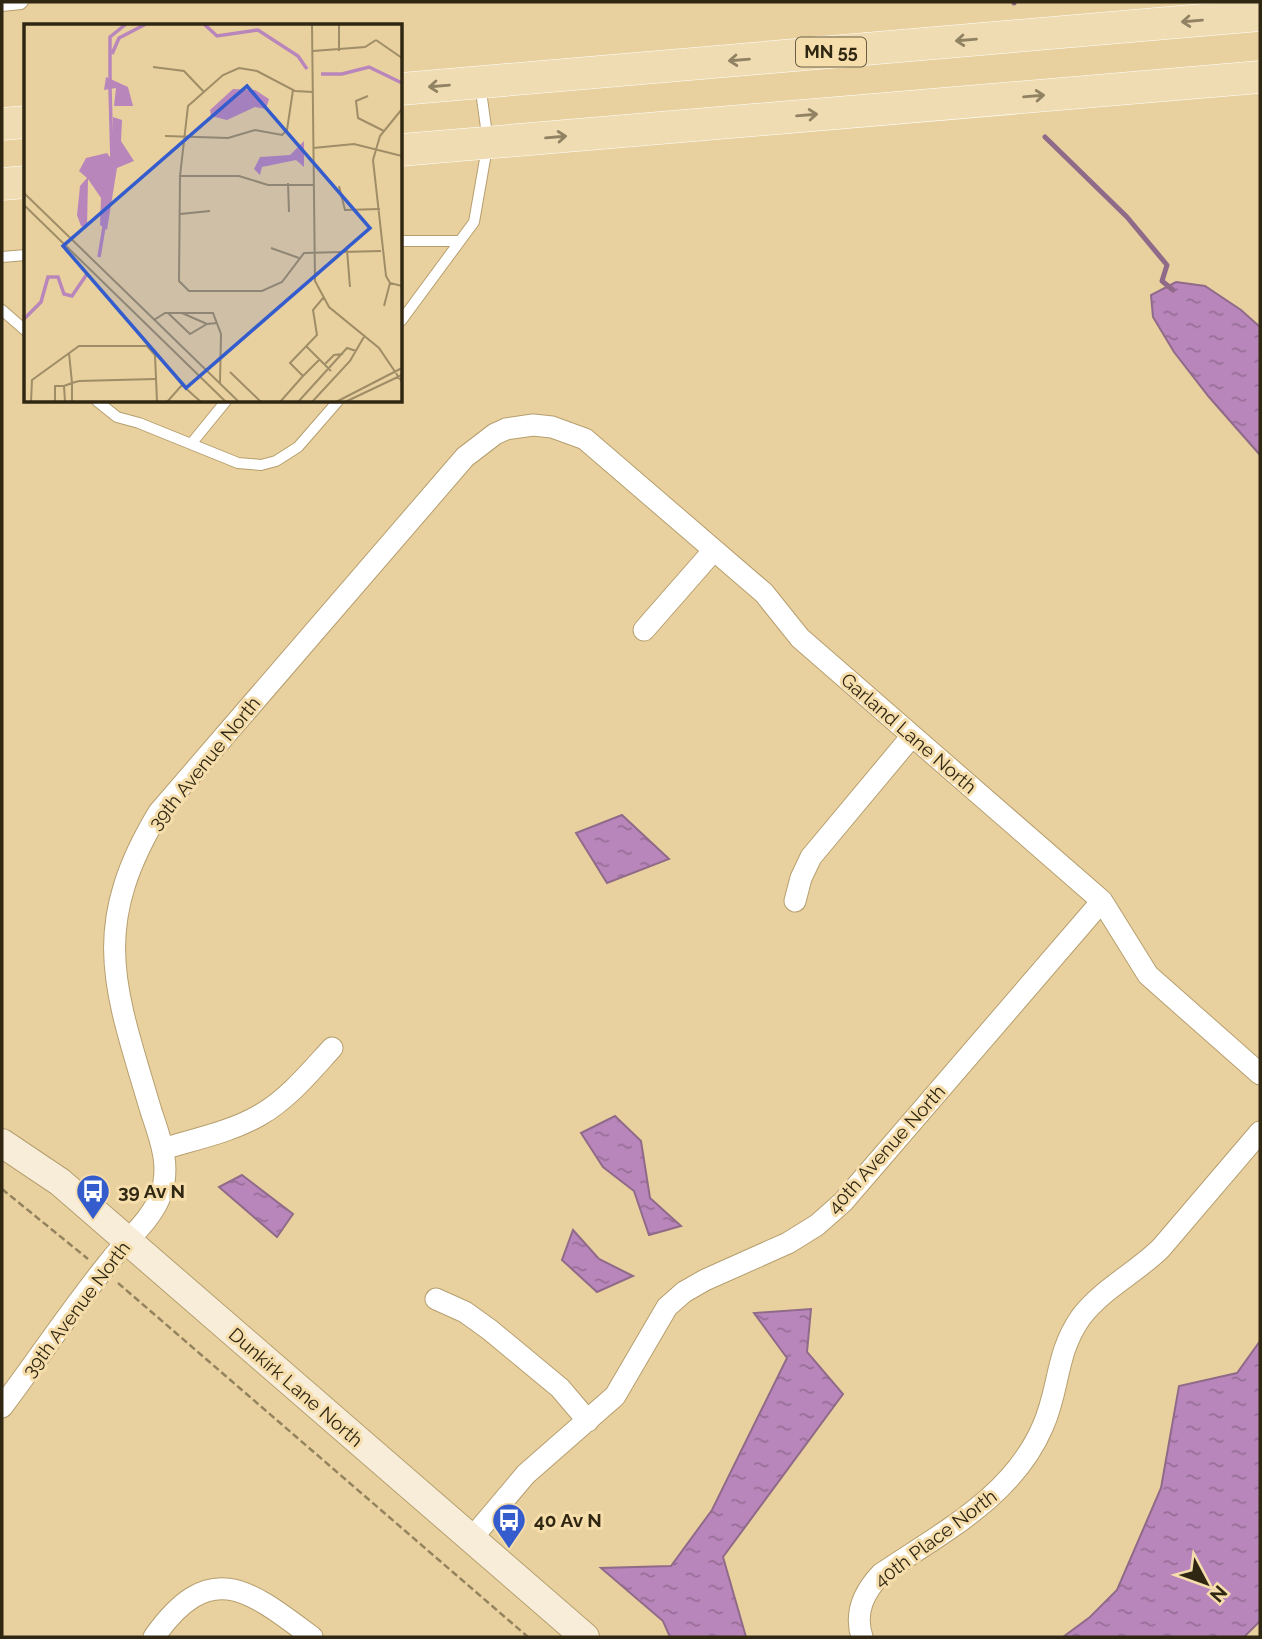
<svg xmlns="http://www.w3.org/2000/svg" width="1262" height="1639" viewBox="0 0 1262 1639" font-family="Raleway,sans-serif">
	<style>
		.water { fill: url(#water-ripples); stroke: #906a89; stroke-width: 2 }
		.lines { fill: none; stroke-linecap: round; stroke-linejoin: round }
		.stream { stroke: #906a89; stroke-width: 5 }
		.lane-casing { stroke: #b69f6f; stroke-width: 12 }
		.street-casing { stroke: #b69f6f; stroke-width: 23 }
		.secondary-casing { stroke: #b69f6f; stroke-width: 30 }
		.primary-casing { stroke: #fff; stroke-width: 33 }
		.path { stroke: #94835f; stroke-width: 2.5; stroke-dasharray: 7 3.5; stroke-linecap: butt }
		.lane { stroke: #fff; stroke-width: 10 }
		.street { stroke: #fff; stroke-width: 21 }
		.secondary { stroke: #f7edd8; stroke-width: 28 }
		.primary { stroke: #efdcb2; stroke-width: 32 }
		.oneway { stroke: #908262 }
		.labels { text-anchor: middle; stroke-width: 6; stroke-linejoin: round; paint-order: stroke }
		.shield { fill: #f6deac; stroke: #6b5e41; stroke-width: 2 }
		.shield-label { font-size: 18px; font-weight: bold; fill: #302713 }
		.street-label { font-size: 19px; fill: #302713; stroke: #f6deac }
		.poi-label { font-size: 19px; font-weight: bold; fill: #302713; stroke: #f6deac; text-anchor: start }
		.inset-river { fill: none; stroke: #b986bb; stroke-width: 3.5 }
		.inset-road { fill: none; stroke: #9f8d67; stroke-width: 2 }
		.view { fill: #345ccd; fill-opacity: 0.15; stroke: #345ccd; stroke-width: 3.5 }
		.inset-edge { fill: none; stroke: #302713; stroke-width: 3.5 }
	</style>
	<defs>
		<pattern id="water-ripples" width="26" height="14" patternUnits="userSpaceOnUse" patternTransform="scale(1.75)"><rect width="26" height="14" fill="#b986bb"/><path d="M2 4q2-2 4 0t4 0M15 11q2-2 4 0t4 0" fill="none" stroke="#976e97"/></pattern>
	</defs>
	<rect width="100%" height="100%" fill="#e9d19f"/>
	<path class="water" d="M1176,282L1205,286L1241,310L1260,327V455L1209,397L1174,352L1153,317L1151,295Z
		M622,815L669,859L607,883L576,833Z
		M615,1116L641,1141L650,1198L681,1226L649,1235L634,1191L603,1167L581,1133Z
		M242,1175L293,1214L277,1237L219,1187Z
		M573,1230L599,1259L633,1276L597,1292L562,1260Z
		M811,1309L807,1352L843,1394L723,1557L746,1637H670L663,1621L601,1568L671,1566L712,1510L787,1358L754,1313Z
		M1260,1341V1621L1244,1637H1063L1090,1617L1117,1590L1161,1488L1179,1386L1237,1373Z"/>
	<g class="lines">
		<path class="stream" d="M1014,2V3
			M1045,137L1127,217L1167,265L1162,281L1173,290"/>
		<g class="lane-casing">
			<path id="lane" d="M2,6L21,4L23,2
				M401,241H460
				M2,257L26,255
				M2,310L26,331
				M401,321L474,222L488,142L480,84
				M97,401L117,417L139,423L238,463L261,465L276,461L298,447L338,401
				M191,444L226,401"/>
		</g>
		<g class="street-casing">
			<path id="street" d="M644,630L714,550
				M795,901L801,878L811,857L912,736
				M163,1149C195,1139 231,1132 260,1115C288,1099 310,1072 332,1048
				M436,1299L465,1312L490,1330L560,1388L588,1421
				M2,1407C38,1359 72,1308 110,1261C126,1240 152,1220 161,1194C171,1165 160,1138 151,1111C115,989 88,929 159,812L465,457L495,434L506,429L533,425L552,427L585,439L764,593L800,638L1102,901L1148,975L1260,1074
				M472,1538L526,1474L615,1396L667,1307L684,1292L705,1280L788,1243L817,1225L843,1202L1102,901
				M154,1637C210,1558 248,1589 312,1637
				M862,1637C854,1612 864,1592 881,1574C941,1533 1013,1497 1043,1426C1060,1388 1055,1354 1081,1317C1102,1289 1136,1273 1161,1248L1260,1132"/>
		</g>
		<g class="secondary-casing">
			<path id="secondary" d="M2,1143L60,1182L585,1637"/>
		</g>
		<g class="primary-casing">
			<path id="primary" d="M401,89L1260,15
				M2,124L26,122
				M401,150L1260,77
				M2,184L26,182"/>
		</g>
		<path class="path" d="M2,1189L88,1259
			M118,1283L528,1637"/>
		<use href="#lane" class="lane"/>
		<use href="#street" class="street"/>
		<use href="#secondary" class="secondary"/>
		<use href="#primary" class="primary"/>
	</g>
	<defs><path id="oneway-shaft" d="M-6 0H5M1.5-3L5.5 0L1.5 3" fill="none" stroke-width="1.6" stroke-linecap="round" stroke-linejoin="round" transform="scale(1.75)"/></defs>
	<g class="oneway">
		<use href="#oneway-shaft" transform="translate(1192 21) rotate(175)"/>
		<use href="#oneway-shaft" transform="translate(966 40) rotate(175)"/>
		<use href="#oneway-shaft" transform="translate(739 60) rotate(175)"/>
		<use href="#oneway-shaft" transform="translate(439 86) rotate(175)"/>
		<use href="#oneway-shaft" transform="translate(1034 96) rotate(-5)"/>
		<use href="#oneway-shaft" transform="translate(807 115) rotate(-5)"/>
		<use href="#oneway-shaft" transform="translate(556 137) rotate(-5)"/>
	</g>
	<defs>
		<g id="bus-pin" transform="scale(1.75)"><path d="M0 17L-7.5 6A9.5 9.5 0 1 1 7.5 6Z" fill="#345ccd" stroke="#f6deac"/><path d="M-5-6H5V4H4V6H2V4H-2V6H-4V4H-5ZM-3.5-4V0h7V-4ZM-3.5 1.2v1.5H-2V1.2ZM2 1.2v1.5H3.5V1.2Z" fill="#fff"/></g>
	</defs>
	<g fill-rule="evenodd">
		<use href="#bus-pin" x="93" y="1191"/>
		<use href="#bus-pin" x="509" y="1520"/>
	</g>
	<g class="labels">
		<rect class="shield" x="796" y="37.5" width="70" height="29" rx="5"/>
		<g class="shield-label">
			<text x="831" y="58">MN 55</text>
		</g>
		<g class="street-label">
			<text transform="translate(909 733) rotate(41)" y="7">Garland Lane North</text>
			<text transform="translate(204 763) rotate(-51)" y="7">39th Avenue North</text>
			<text transform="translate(886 1149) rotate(-48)" y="7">40th Avenue North</text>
			<text transform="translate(76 1309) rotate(-53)" y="7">39th Avenue North</text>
			<text transform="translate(296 1387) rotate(41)" y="7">Dunkirk Lane North</text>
			<text transform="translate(935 1538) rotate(-37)" y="7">40th Place North</text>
		</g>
		<g class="poi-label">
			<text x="118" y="1198">39 Av N</text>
			<text x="534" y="1527">40 Av N</text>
		</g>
	</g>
	<g transform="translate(24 24)">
		<rect width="378" height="378" fill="#e9d19f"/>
		<path d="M82,53L104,63L109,82H90L92,64L80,66ZM209,65L231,66L245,75L242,85L231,83L203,96L187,92L186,86ZM89,93L98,96L97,117L110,137L93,144L83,206L76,201L77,174L64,155L63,204L57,202L53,191L56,162L63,154L55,147L62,134L83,129L88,136ZM280,117V143L272,136L238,143L236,151L230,145L236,133L266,131Z" fill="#b986bb"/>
		<path class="inset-river" d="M180,0L193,12L234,6L274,32L283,45M88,30L95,14L122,0M297,50H318L345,43L378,59M86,58V13L102,0M86,64L88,138M75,233L80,203M0,295L17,278L24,253H34L40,270L48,272L63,250"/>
		<path class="inset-road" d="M288,0L291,257L305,283L355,324L378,358M315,0V27M352,16L378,34M289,27L341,23L352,16M129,43L160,47L180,68M289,68L271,67L233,47L215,44L199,51L164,82L156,152L155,257L165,267H238L258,258L280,229L357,227M344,72L332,77L334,94L360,107M378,85L356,112L349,136L362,252L366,259L378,262M141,112L204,114L231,106L258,111L263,106L269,66M289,124L330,120L378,132M156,152H215L244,161H289M264,159L265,188M315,162L321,186L356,185M0,169L215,378M0,181L202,378M156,190L186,187M247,224L275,234M323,226L326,263M360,282L366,259M144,289L166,310L183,300L193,299M158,289L183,300M130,296L141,289H189L197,310L196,359M282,322L307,347M300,341L310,331L319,330M206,348L237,378M279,352L295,336M7,378L8,356L55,322H123L131,331L133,378M31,378V362H40M41,378L40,362L48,359L45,329M48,378V359L55,357L131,355M143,378L158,361L177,378M256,378L279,352L266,339L293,311L289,286L299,274M274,378L323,324L332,327M288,378L326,337L341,311M312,378L378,344M321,378L378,351"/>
		<path class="view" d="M223,62L346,204L162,364L39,222Z"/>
		<rect width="378" height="378" class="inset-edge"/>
	</g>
	<rect width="1262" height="1639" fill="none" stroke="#302713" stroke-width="7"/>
	<g transform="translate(1206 1583) rotate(131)" stroke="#f6deac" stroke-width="5" paint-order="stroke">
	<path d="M0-5L12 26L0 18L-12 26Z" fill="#302713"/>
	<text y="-10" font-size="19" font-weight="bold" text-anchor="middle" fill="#302713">N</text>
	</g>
</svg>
